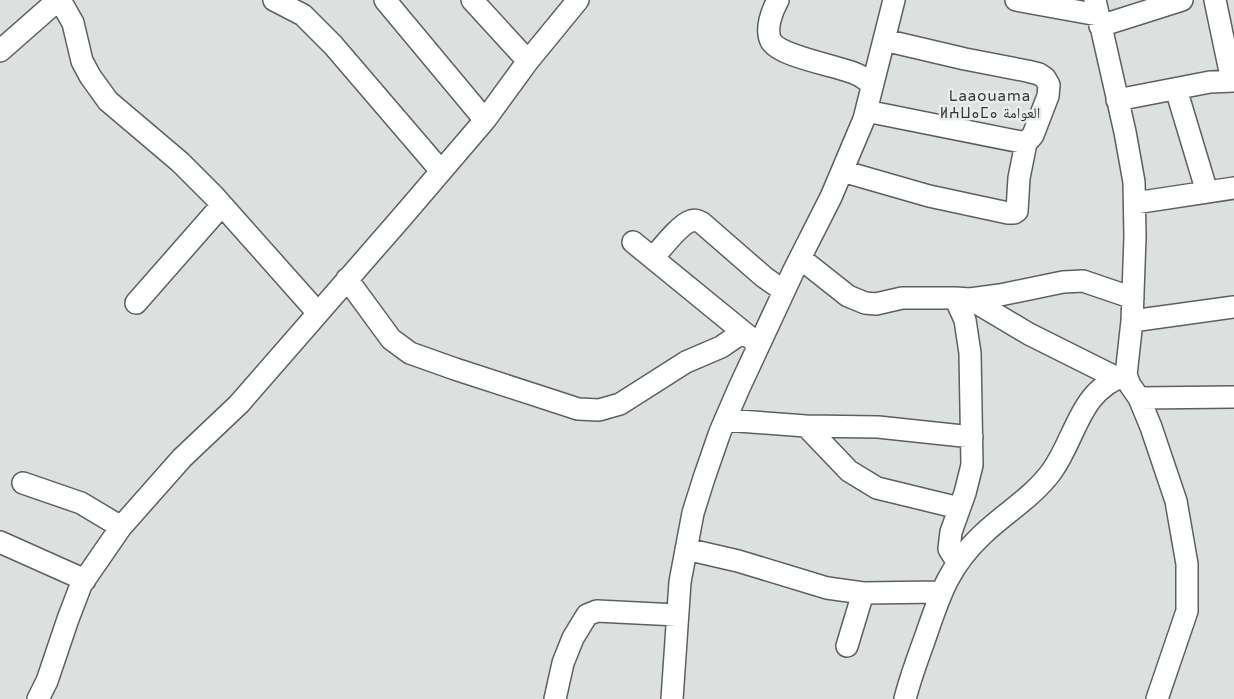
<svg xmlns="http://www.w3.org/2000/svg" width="1234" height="699" viewBox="0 0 1234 699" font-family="'Varela Round','Noto Naskh Arabic','Noto Sans Tifinagh',sans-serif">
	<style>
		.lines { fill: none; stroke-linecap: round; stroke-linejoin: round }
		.minor-casing { stroke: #5c605f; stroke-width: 24 }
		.minor { stroke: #fff; stroke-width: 21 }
		.labels { text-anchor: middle; stroke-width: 5; stroke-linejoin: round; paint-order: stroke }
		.quarter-label { font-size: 15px; letter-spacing: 1px; fill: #373a3a; stroke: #e9edec }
	</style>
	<rect width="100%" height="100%" fill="#dce0df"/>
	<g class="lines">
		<g class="minor-casing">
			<path id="minor" d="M60,0L73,23L82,61L90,76L108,101L180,162L214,196L318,313
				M274,0L303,15L333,45L441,171
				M385,0L485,120
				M472,0L528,61
				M778,0C772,11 765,29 771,41C780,57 839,66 856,74C862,76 867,81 872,84
				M1016,0L1098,15
				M1095,0L1125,132L1134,182L1135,237L1132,321L1126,375L1130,385L1139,398L1151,427L1176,501L1187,564V611L1157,699
				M1215,0L1232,81
				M1100,26L1182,0
				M0,51L58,0
				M1176,89L1207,192
				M1117,100L1210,82L1234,81
				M866,111L1026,143
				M842,171L929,196L1008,213H1014L1017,211L1019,178L1026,143L1033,135L1048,96L1049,85L1045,78L1039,74L1027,71L965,59L884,40
				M1135,203L1234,188
				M633,242L753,340
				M653,258C661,249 680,224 691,221C695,219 698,221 702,223L764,277L784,291
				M800,258L848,296L865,303L876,304L902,298H955L970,299L1000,295L1063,282L1083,281L1133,298
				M347,279L391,339L410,353L455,369L578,409L599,410L620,404L686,362L721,347L743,332
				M955,298L965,320L970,353L972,465L965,493L951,532L949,549L958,563
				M970,299L1029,334L1117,378
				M136,303L222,205
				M1132,321L1234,307
				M1139,398L1234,397
				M725,420L806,426L878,427L972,437
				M806,426L849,471L877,488L959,508
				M23,483L81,503L121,527
				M0,542L85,580
				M686,549L738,561L827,588L863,593L940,592
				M847,646L863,593
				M38,699L47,681L68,619L81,585L121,527L182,458L239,404L402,217L485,120L528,61L578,0
				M555,699L563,663L573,638L587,615L597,611L677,615
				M672,699L680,582L693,513L704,478L720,432L739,388L793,272L831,197L864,119L894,0
				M905,699C910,679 917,660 924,641C939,598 947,568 982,535C1005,513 1033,497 1052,471C1077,436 1079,390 1126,375"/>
		</g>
		<use href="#minor" class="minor"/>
	</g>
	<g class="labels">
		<g class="quarter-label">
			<text x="990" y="101">Laaouama<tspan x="990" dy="17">ⵍⵄⵡⴰⵎⴰ العوامة</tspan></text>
		</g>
	</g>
</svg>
